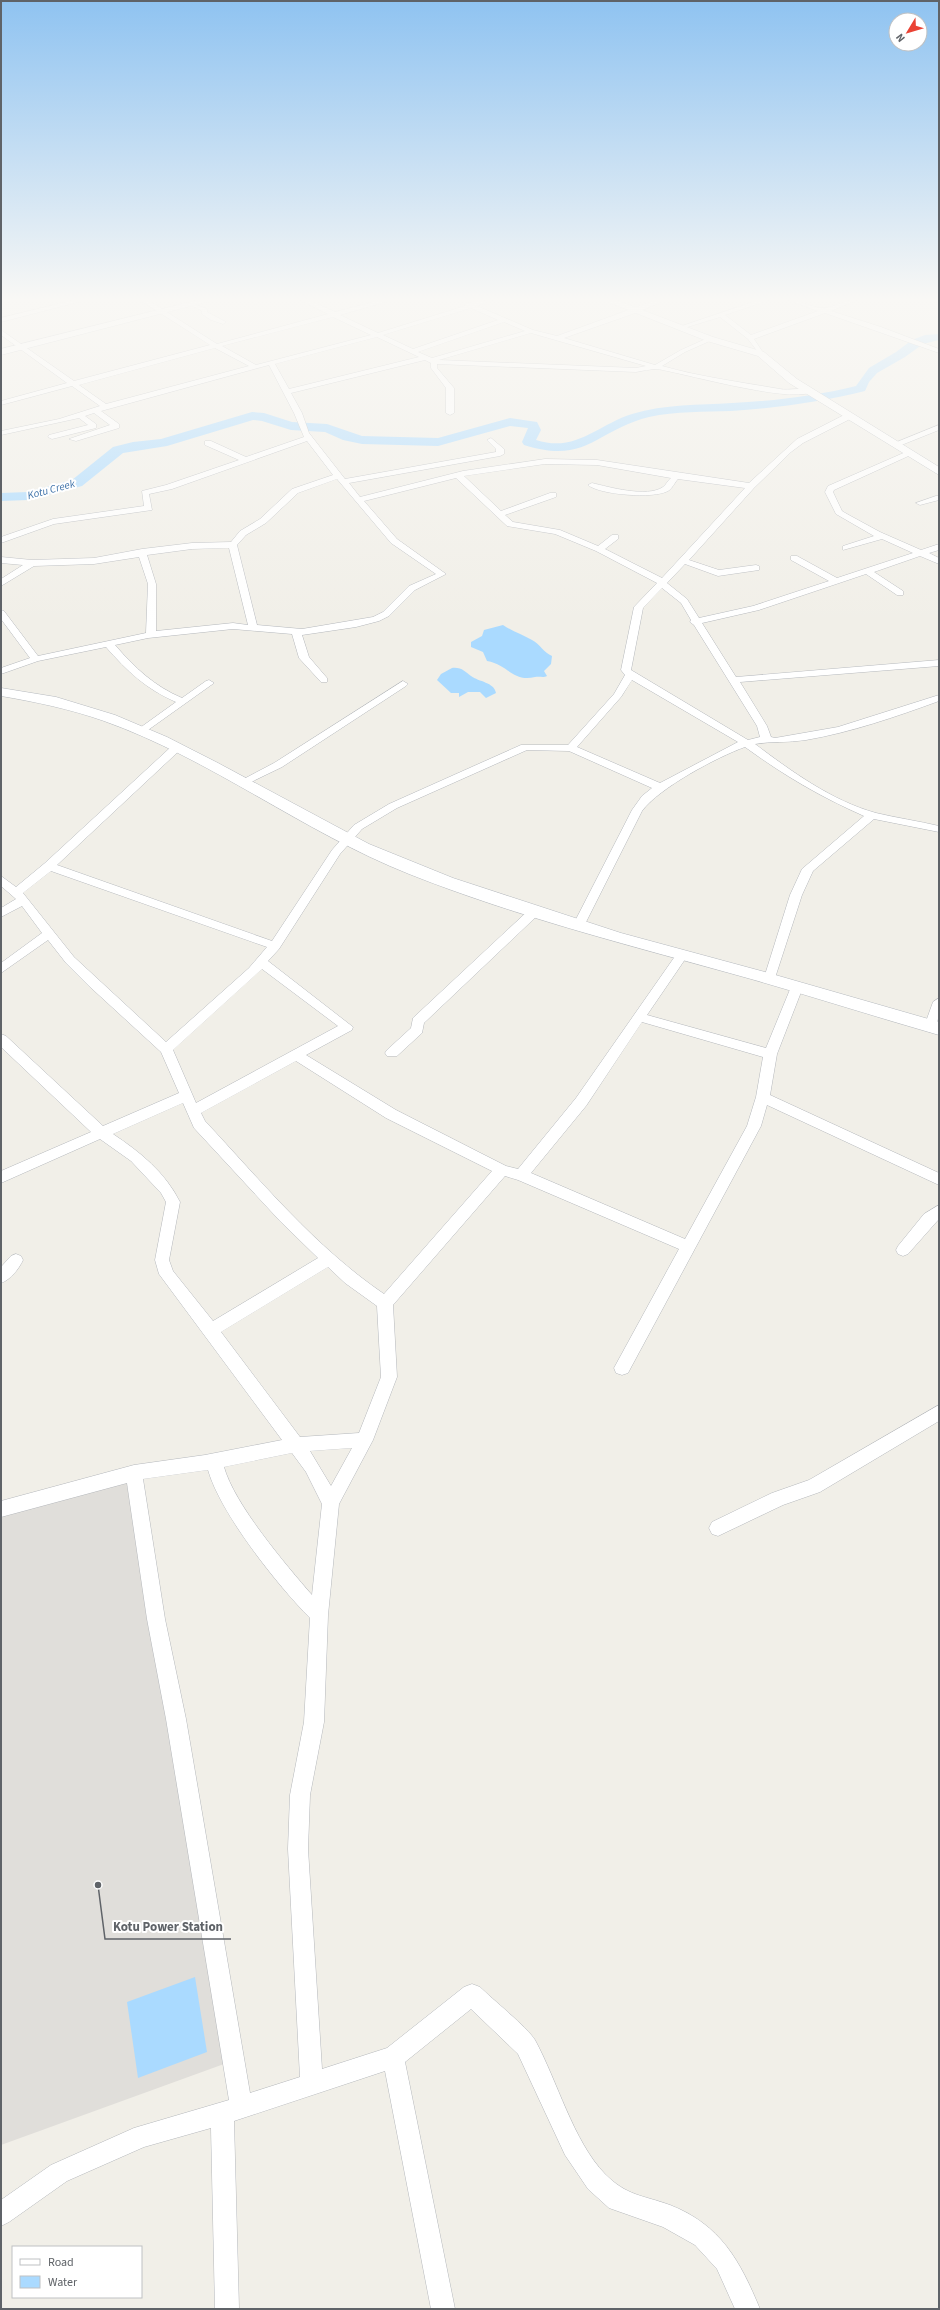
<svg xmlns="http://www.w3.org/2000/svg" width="940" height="2310" viewBox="0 0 940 2310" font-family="'Source Sans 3',sans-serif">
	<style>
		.industrial { fill: #e0deda }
		.water { fill: #aadaff }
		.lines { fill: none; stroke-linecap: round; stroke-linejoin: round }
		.river { fill: #aadaff; fill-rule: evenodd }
		.street-casing { stroke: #b5b8bc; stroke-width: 1 }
		.secondary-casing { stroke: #b6babf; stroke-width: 1 }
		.street { fill: #fff; fill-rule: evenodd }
		.secondary { fill: #fff; fill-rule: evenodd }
		.labels { text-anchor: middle; stroke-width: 4; stroke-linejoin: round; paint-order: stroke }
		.far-water-label { font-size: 11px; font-style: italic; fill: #4174aa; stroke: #fff }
		.leader { fill: none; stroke: #5f6368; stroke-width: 1.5 }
		.callout-dot { fill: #5f6368; stroke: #fff; stroke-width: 1.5 }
		.callout-label { font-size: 13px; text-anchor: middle; font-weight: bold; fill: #5f6368; stroke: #fff; stroke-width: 4; stroke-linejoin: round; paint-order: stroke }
	</style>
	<rect width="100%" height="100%" fill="#f1efe8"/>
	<path class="industrial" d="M126,1479L224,2064L1,2145V1517Z"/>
	<path class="water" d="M503,625C512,631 523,635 532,640C540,644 544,653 552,656L551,664L544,671L547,676C543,678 540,676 535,677C512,682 509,665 487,661L483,652L471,647V642L482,636L484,630Z
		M452,668C462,667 465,672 471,676C479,682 494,682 496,693L486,698L480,692H468L459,697V693H451L437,680L441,674Z
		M195,1977L207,2052L138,2078L127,2002Z"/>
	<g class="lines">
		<path class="river" d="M939,334V340L923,344L905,357L877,373L869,382L865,391C822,402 775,408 731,411C704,412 676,411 649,417C596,430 587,465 524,445L522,442L528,428L510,426L438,446L362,444L343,440L325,432L291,430L262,421L253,420L167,446L123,453L82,486L28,500L1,501V493L28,492L72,480L113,447L133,442L161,439L252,412L264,413L292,422L327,424L362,436L438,438L510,418L537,422L541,430L536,440C576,453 597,425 632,414C665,404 699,405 732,403C773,401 816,396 856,386L869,368L896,352L912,340L925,335Z"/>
		<g class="street-casing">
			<path id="street" d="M74,300H86L1,322V318Z
				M140,300H148L217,344L328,314L300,300H309L335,312L381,300H392L340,315L378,333L465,306V303L493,300L477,306L533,330L557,336L656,300H666L638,312L564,338L655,365L681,350L710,337L712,340L685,352L662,366C701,377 740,382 780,389C788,391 807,386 813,391C795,405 683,373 657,369C651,369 642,371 636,372L437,364V368L454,388V413L450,415L446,413V388L431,368V363L425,360L291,393L302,413L309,433L345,479L496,452V449L487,440L491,438L504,449V454L500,456L349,483L360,497L463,471L545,459L597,460L749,483L797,439L846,414H852V418L803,443L791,452L754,488L689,560L719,570L756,565L759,566V570L718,576L685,564L667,583L687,599L699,618L753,606L829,581L791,560V556H797L837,578L913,553L882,539L843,550V546L874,536L836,514L825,492L828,486L908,451L915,453L834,490L833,492L842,511L847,514L880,532L921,550L939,544V550L929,553L939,558V564L920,556L874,572L903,591V595H897L866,574L759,610L702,623L736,677L939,660V666L740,682L767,726L771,737L775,738L838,727L939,695V701C895,717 852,732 806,740C788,743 771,741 755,744C791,771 832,801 876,813C897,818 918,821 939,826V832L874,819L813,871L802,895L774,981H766L764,978L790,895L802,869L864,816C819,796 785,776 745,747C717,757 659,788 642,811L583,928H575L573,925L632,810L642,796L652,788L569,751L527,750L397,808L362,829L340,854L279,949L268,961L353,1027L352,1030L306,1055L396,1110L506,1166L518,1169L576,1098L678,952L682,951L688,955L647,1015L766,1048L791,987L793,984H801L803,987L777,1054L770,1095L939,1173V1185L767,1105L761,1126L628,1373L622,1375L616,1373L614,1368L679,1249L518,1180L505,1176L393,1305L397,1377L373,1440L339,1504L328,1615L324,1722L310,1795L308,1849L322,2069L387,2048L464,1987L472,1984L480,1987C492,1999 527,2027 535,2040C557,2080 573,2141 605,2174C627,2196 642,2195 670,2205C721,2225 740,2261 760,2309H735L717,2269L695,2245L663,2227L609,2208L588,2189L565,2155L518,2054L471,2009L405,2062L455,2309H431L385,2071L234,2121L239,2309H215L211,2128L144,2147L67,2181L9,2222L1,2226V2200L51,2165L134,2128L229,2100L166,1719L147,1619L127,1483L1,1517V1501L134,1465L205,1455L282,1440L159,1274L155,1260L166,1202L161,1193L131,1161L100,1139L1,1183V1171L91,1132L1,1047V1034L6,1036L103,1126L179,1093L161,1052L89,986L66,963L48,940L1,973V963L42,933L22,906L1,917V908L16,899L1,886V876L16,887L45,863L172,746L176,745L181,748L180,750L57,865L272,941L332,850L354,825L389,804L521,745H568L614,694L625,675L621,670L634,607L657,583L596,551L555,534L507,526L456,478L364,501L397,539L446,574L415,590L389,616L379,621L356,627L302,635L309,657L327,678V682H321L299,658L292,634L233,629L148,638L115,645C135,668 154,686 182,698L206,681L209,680L214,683L141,735L136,732L137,730L176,702C146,689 127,671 106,647L38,661L1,674V668L30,658L1,619V610L4,611L38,656L146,633L148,584L139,557L94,564L34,566L1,586V579L23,565L1,563V557L32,560L94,558L142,549L192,543L231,542L240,531L260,519L292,489L333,475L307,441L172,489L149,494L152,510L54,524L1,543V537L53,519L144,506L142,491L166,485L239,460L205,445V441H211L246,457L304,437L294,413L269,365L101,411L119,424V428L76,441L69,439L110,425L94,413L85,416L96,424V428L52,439L48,437L49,435L88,425L79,418L1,435V431L59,419L100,406L72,386L1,405V401L67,383L1,335V330L74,381L210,345ZM471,308L498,320L413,349L383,335ZM333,317L371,335L256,365L222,346ZM504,322L525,331L432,358L418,352ZM531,333L646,366L636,368L439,360ZM377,337L419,357L289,389L275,364ZM215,348L249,366L106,404L79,385ZM545,464L597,465L671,478C668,480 666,485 663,487C647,498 609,487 592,483L588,485C600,495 654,499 668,491C672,489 675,482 678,479L745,488L662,578L605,549L618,539V535H612L598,546L560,530L513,522L505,515L556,497V493H550L501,511L464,476ZM337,479L391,543L436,574L409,586L383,612L373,617L302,629L257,625L237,545L246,535L266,523L298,493ZM229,548L248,625L233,623L156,631V584L147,555L192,549ZM662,588L681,603L691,620L690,622L694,625L757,726L760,737L748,740L631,670L643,608ZM632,680L738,742L660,783L577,747L621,697ZM51,871L267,947L249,968L166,1042L74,957L23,893ZM262,969L338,1026L196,1103L173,1050ZM642,1022L763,1057L756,1097L747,1126L685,1239L531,1173L586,1106ZM296,1061L386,1118L492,1171L384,1294C315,1247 261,1181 205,1121L201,1113ZM183,1103L194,1128L280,1221L318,1258L213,1321L173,1271L169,1260L180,1202C165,1172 140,1152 113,1134ZM328,1267L345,1283L377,1306L381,1377L359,1433L300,1437L221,1332ZM352,1448L331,1486L310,1451ZM292,1453L306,1472L322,1504L312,1595C286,1565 234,1504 224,1467ZM208,1470C220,1513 278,1586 310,1618L304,1722L290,1795L288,1849L300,2077L250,2093L186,1719L165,1619L143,1479Z
				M759,300H769L725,315L751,335L818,311L788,300C800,300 817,310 826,308C837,306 845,300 857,300L831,311L881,327L939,349V353L825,313L754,339L764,354L761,356L748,339L720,317L681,329L676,328Z
				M934,300H939V303Z
				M191,303L207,309V312L226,322L223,324L211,320L202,314V311L191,305Z
				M939,425V430L899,446L892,444Z
				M936,496H939V500L920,505L916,503Z
				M403,681L408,684L406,686L282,767L247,784L243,785L238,782L274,763Z
				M535,907L539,908L541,911L539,914L424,1023L422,1033L397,1056H387L385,1053L387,1050L411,1028L413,1018L531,908Z
				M939,998C939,1008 940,1028 930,1032L925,1030L924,1027L933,1002Z
				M939,1205V1219L908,1254L903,1256L898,1254L896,1250L898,1246L924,1214Z
				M16,1254L21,1256L23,1260C19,1269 10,1280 1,1283V1267L11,1256Z
				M939,1405V1421L820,1492L783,1505L718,1536L712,1534L709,1528L712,1522L772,1493L809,1480Z"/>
		</g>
		<g class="secondary-casing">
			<path id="secondary" d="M198,300H214L1,355V349Z
				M603,300H616L713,337L764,352L797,379L939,467V475L789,383L758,356L707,341Z
				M1,688L56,697L115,715L167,737L218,763L369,844L453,878L621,933L765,972L939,1022V1035C876,1017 814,997 751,979C636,947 520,918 409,874C303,832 211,759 104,721C70,709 36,702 1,696Z"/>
		</g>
		<use href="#street" class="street"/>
		<use href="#secondary" class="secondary"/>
	</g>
	<linearGradient id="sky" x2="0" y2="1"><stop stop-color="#8fc3f1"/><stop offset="0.48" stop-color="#f9f8f5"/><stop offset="1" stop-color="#f9f8f5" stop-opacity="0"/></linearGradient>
	<rect width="940" height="624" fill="url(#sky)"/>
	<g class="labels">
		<g class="far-water-label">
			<text transform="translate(51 489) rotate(-15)" y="4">Kotu Creek</text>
		</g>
	</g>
	<path class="leader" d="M98 1885L105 1939H231"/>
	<circle class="callout-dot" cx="98" cy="1885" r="4"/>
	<g class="callout-label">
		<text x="168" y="1931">Kotu Power Station</text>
	</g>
	<rect width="940" height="2310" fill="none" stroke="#5f6368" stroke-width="4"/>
	<rect x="12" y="2246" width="130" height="52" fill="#ffffff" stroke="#bfc1c3"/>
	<rect x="20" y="2259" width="20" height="6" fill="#ffffff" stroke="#bfc1c3"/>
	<text x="48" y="2266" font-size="12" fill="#5f6368">Road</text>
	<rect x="20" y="2276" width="20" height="12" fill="#aadaff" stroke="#bfc1c3"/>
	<text x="48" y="2286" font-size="12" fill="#5f6368">Water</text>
	<g transform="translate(908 32) rotate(232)"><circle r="19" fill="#ffffff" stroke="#bfc1c3"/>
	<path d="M0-3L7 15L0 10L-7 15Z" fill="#ea4335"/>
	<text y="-6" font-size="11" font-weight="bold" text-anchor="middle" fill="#5f6368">N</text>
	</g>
</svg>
